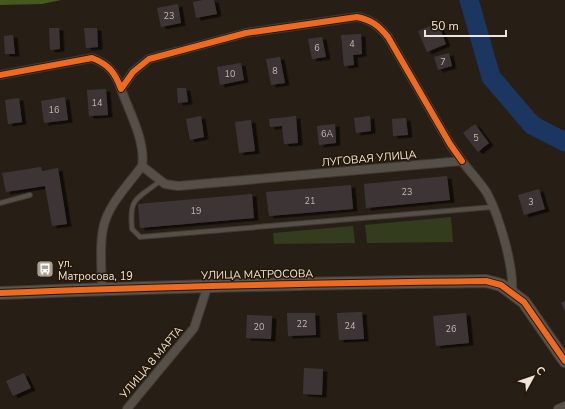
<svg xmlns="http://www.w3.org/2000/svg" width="565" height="409" viewBox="0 0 565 409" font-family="'Nunito Sans',sans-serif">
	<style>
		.green { fill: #333d1e }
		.forest { fill: #455820 }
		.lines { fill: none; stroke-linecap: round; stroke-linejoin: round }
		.river { stroke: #1c3662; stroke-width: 19 }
		.building { fill: #3e3634; filter: url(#shadow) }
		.lane-casing { stroke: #403a33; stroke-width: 6 }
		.street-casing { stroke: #403a33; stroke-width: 10 }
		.secondary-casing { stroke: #403a33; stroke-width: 14 }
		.lane { stroke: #554f48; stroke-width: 4 }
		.street { stroke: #554f48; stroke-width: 8 }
		.secondary { stroke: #5c534d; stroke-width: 12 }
		.cycleway-casing { stroke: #251705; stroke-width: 8 }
		.cycleway { stroke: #ed6a23; stroke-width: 6 }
		.labels { text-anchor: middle; stroke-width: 3; stroke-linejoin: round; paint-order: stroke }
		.number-label { font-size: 9px; fill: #c3b9b0 }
		.street-label { font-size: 11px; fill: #efe5da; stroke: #251705 }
		.poi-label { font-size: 11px; fill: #efe5da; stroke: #251705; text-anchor: start }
	</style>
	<defs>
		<filter id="shadow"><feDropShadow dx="4.5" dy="2.5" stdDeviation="0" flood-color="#0009"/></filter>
	</defs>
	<rect width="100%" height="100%" fill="#271f16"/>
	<path class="green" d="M451,217L453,242L367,243L365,225Z
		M353,226L355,243L274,244L273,233Z"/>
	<path class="forest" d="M0,0H61L42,4L0,5Z"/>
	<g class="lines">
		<path class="river" d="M469,0L491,77L532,125L565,142"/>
	</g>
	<path class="building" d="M203,0H214L217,14L196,18L193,2Z
		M178,4L181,23L161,27L157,8Z
		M438,23L446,44L427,52L418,31Z
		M49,28H59L60,49L50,50Z
		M84,28H97L98,47L86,48Z
		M361,34L362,54L353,55L354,65L344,66L341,35Z
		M13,35L15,54H5L4,36Z
		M322,37L326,57L312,59L308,39Z
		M449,53L452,66L438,70L434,57Z
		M280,57L285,83L271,85L266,59Z
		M241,63L244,80L220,85L217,67Z
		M177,88H186L188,102L178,103Z
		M106,89L108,115L89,116L87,90Z
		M65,97L68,120L44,123L41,101Z
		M19,98L22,122L8,124L5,100Z
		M201,116L204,137L190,140L186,119Z
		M296,116L298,143L284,144L282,126L270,127L269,119Z
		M370,116L371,131L356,133L354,118Z
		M406,118L408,135L393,136L392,119Z
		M251,120L255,151L239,153L235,122Z
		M335,124L336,143L319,145L317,126Z
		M475,124L489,143L478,152L463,133Z
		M41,167L42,171L58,168L67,224L52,226L45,186L6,192L2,173Z
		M447,176L450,200L366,208L364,184Z
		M351,185L353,209L269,216L266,192Z
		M539,189L545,209L524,215L518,195Z
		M252,194L254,218L140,228L138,204Z
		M565,301V311L561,303Z
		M362,312L364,339L339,340L337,313Z
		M287,313H315L316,335L288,336Z
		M466,313L469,343L436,346L433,316Z
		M247,315L272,316L271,339L246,338Z
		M304,368L323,369L322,395L303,394Z
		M24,373L31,388L13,396L6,381Z"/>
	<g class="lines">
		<g class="lane-casing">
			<path id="lane" d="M160,181C136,200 129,197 132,229L140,237L493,207
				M0,203L30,195"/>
		</g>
		<g class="street-casing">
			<path id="street" d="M0,75L92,58C108,64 115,72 121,89L133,72L149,59L246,33L357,17C372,20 379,26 388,37L450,144L462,161
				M142,166L165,184L178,186L462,161C470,172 480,182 487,193C499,216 514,266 512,292
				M102,288C102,269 99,248 103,229C107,206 128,185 142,166C146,142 129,111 121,89
				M127,409L194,328L208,285
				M558,409L565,406"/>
		</g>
		<g class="secondary-casing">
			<path id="secondary" d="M0,293C162,286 324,283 486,281L501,285L524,302L565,361"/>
		</g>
		<use href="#lane" class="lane"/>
		<use href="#street" class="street"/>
		<use href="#secondary" class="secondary"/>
		<g class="cycleway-casing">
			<path id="cycleway" d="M0,75L92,58C108,64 115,72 121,89L133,72L149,59L246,33L357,17C372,20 379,26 388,37L450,144L462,161
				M0,293C162,286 324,283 486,281L501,285L524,302L565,361"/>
		</g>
		<use href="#cycleway" class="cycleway"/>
	</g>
	<defs>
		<g id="bus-square" transform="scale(0.9)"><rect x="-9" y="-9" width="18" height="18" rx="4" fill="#a9a095" stroke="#251705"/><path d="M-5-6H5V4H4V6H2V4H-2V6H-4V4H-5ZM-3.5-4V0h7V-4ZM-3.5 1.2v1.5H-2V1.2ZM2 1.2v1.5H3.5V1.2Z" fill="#fff"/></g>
	</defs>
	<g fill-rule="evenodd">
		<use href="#bus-square" x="45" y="269"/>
	</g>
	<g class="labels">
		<g class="number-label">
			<text x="169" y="19">23</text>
			<text x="352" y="47">4</text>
			<text x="317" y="51">6</text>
			<text x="443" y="65">7</text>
			<text x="275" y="74">8</text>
			<text x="230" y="77">10</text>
			<text x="97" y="106">14</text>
			<text x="54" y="113">16</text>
			<text x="327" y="137">6А</text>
			<text x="476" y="141">5</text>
			<text x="407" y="195">23</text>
			<text x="310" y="204">21</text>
			<text x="531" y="205">3</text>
			<text x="196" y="214">19</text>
			<text x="302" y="327">22</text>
			<text x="350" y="329">24</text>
			<text x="259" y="330">20</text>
			<text x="451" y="332">26</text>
		</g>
		<g class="street-label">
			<text transform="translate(369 158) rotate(-5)" y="4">ЛУГОВАЯ УЛИЦА</text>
			<text transform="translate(257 274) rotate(-1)" y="4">УЛИЦА МАТРОСОВА</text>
			<text transform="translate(151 362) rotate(-50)" y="4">УЛИЦА 8 МАРТА</text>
		</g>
		<g class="poi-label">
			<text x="58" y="267">ул.<tspan x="58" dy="13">Матросова, 19</tspan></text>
		</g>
	</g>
	<g transform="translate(533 377) rotate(50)" stroke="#251705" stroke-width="3" paint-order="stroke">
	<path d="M0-3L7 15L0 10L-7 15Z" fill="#efe5da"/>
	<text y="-6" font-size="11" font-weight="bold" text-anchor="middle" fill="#efe5da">С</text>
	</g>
	<path d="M425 30v6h81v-6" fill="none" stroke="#efe5da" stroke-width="2"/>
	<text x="431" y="30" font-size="12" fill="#efe5da" stroke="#251705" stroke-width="3" paint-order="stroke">50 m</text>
</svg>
